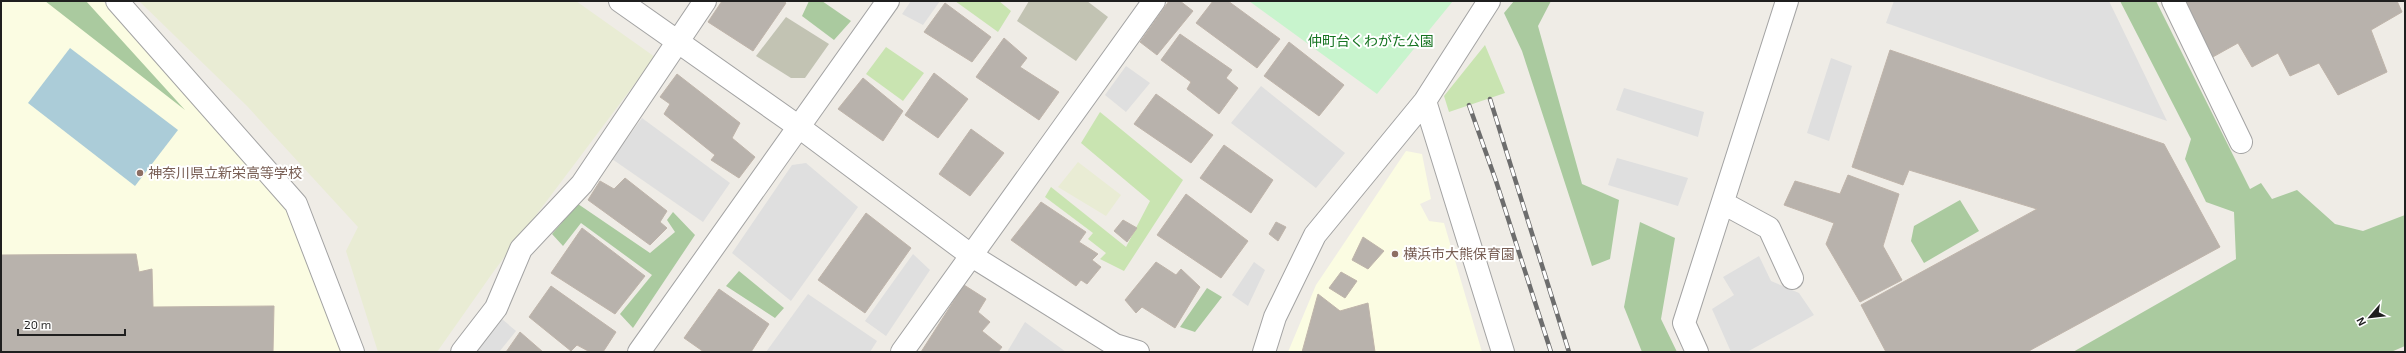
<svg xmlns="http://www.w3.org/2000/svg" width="2406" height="353" viewBox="0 0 2406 353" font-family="'Exo 2','Noto Sans JP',sans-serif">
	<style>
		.education { fill: #fbfce2 }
		.construction { fill: #c2c3b3 }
		.farmland { fill: #e9ecd4 }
		.grass { fill: #c9e4b1 }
		.forest { fill: #aaca9f }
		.park { fill: #c8f4cd }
		.parking { fill: #dfdfdf }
		.water { fill: #abccd8 }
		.building { fill: #b8b2ac; stroke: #bfb4aa }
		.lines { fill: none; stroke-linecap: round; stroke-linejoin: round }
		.minor-casing { stroke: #a3a3a3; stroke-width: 24 }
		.minor { stroke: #fff; stroke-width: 22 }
		.rail-casing { stroke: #6d6d6d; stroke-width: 4.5 }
		.rail { stroke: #fff; stroke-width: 3; stroke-dasharray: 9; stroke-linecap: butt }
		.education-dot { fill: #8d6e63; stroke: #fff; stroke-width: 1.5 }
		.labels { text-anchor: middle; stroke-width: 4; stroke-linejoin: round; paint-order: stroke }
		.park-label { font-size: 14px; fill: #167421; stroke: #fff }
		.education-label { font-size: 14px; fill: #785e54; stroke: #fff; text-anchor: start }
	</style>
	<rect width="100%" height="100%" fill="#efece6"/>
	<path class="education" d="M1,1H103L134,35L259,148L349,352H1Z
		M1406,151L1422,154L1431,199L1420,204L1429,221L1444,223L1482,352H1288L1316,285Z"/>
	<path class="construction" d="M1029,1H1087L1108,17L1076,61L1017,21Z
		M786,17L829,44L805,78H791L756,56Z"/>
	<path class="farmland" d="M139,1H576L655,57L494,271L437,352H378L346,251L358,227L247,106Z
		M1078,162L1121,195L1106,216L1058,187Z"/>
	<path class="grass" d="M955,1H999L1011,11L998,32Z
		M1485,45L1505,93L1449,112L1444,96Z
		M886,47L924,73L903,101L866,74Z
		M1100,112L1183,180L1124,271L1100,259L1106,253L1088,239L1093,233L1045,197L1051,187L1126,247L1150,201L1081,143Z"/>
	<path class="forest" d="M45,1H86L185,110Z
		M809,1H822L851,21L834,40L802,16Z
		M1514,1H1551L1538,26L1582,184L1619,200L1610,259L1592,266L1522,51L1504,13Z
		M2120,1H2156L2250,189L2261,183L2272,199L2297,190L2335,224L2363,231L2405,215V346L2391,352H2073L2236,259L2234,212L2206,202L2185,159L2191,139Z
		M1960,200L1979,231L1924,263L1911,241L1914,226Z
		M578,204L650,253L675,232L667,220L673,212L695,235L633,328L620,314L652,275L581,223L563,246L552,234Z
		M1640,222L1675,238L1661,319L1677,352H1642L1624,307Z
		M739,271L784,308L775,318L726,286Z
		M1207,288L1222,297L1195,332L1180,327Z"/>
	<path class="park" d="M1249,1H1453L1377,94Z"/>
	<path class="parking" d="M911,1H940L923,25L902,14Z
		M1894,1H2109L2167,121L1886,23Z
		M1831,58L1852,66L1829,141L1807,133Z
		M1126,66L1150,83L1126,112L1105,95Z
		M1261,86L1345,153L1316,188L1231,123Z
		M1624,88L1704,112L1698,137L1616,110Z
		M642,118L730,183L703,222L612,159Z
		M1617,158L1688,178L1678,206L1608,185Z
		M806,163L858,207L791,301L732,253L792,165Z
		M913,254L930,270L886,336L865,321Z
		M1759,256L1771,281L1799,293L1814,315L1747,352H1731L1712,309L1734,295L1723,277Z
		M1254,262L1265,270L1248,306L1232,295Z
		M808,294L877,341L870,352H766Z
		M502,319L516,331L499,352H475Z
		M1025,322L1066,352H1007Z"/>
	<path class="water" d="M70,48L178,130L135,186L28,103Z"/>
	<path class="building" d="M722,1H783L786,3L753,51L708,22Z
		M1169,1H1180L1193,11L1157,55L1140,42Z
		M1213,1H1228L1280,39L1257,68L1196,23Z
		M2183,1H2397L2402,12L2371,30L2387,72L2338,95L2319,63L2290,76L2278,53L2252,67L2238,43L2211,58Z
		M945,3L991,37L972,62L924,32Z
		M1180,34L1232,70L1226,78L1238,88L1219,114L1187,89L1191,82L1161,60Z
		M1004,38L1027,58L1020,67L1059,92L1039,120L976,77Z
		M1289,42L1344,85L1319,116L1264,76Z
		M1890,50L2164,144L2220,247L2027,352H1886L1861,305L2037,209L1909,170L1903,185L1852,167Z
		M934,73L968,99L938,138L905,115Z
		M677,74L740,123L732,138L755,157L739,178L711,160L715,155L664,114L670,104L660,97Z
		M863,78L903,111L883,141L838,109Z
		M1156,94L1213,135L1191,163L1134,124Z
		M971,129L1004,153L970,196L939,174Z
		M1224,145L1273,180L1251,213L1200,178Z
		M1848,175L1899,194L1883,246L1902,280L1860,302L1826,244L1834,223L1784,205L1795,181L1840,194Z
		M625,178L667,211L660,222L667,228L650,245L588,200L600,181L614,189Z
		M1186,194L1248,241L1221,278L1157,235Z
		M1041,202L1086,232L1079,242L1098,254L1092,260L1101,267L1087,284L1081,280L1076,286L1011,240Z
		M866,213L911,248L865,313L818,280Z
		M1123,220L1137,228L1127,242L1114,231Z
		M1276,222L1286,227L1278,241L1269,234Z
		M582,228L645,276L615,314L551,273Z
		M1363,237L1384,251L1368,269L1352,260Z
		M136,254L139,272L152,269L153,307L274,306L273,352H1V255Z
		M1156,262L1176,275L1181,269L1200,287L1175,328L1142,307L1136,313L1125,300Z
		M1341,272L1357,281L1345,298L1329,288Z
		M964,285L986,299L978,312L990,322L982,331L1002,347L998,352H921Z
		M551,286L616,332L603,352H590L577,345L571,351L529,317Z
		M719,289L769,324L751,352H704L684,338Z
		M1318,294L1340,311L1368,303L1375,352H1302Z
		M520,332L543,352H506Z"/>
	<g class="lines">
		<g class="minor-casing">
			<path id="minor" d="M117,1L296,204L353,352
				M620,1L799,127L972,256L1115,345L1138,352
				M2173,1L2241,142
				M1425,101L1503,352
				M1723,203L1769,228L1792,278
				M462,352L496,308L521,249L582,184L705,1
				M639,352L888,1
				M902,352L1154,1
				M1264,352L1275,317L1315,235L1425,101L1489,1
				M1697,352L1684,323L1787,1"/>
		</g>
		<use href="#minor" class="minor"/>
		<g class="rail-casing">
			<path id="rail" d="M1490,99L1569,352
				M1469,105L1496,181L1551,352"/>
		</g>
		<use href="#rail" class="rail"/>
	</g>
	<g class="education-dot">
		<circle cx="140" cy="173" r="4"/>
		<circle cx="1395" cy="254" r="4"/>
	</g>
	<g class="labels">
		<g class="park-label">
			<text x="1371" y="46">仲町台くわがた公園</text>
		</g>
		<g class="education-label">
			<text x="148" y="178">神奈川県立新栄高等学校</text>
			<text x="1403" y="259">横浜市大熊保育園</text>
		</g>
	</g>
	<rect width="2406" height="353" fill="none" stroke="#1f1f1f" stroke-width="4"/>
	<g transform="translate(2370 317) rotate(242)" stroke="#ffffff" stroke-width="3" paint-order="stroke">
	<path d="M0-3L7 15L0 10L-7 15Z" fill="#1f1f1f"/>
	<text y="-6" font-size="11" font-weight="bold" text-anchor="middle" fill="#1f1f1f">N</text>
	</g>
	<path d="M18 329v6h107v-6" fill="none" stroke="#1f1f1f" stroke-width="2"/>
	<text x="24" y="329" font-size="12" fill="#1f1f1f" stroke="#ffffff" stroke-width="3" paint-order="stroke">20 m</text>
</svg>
